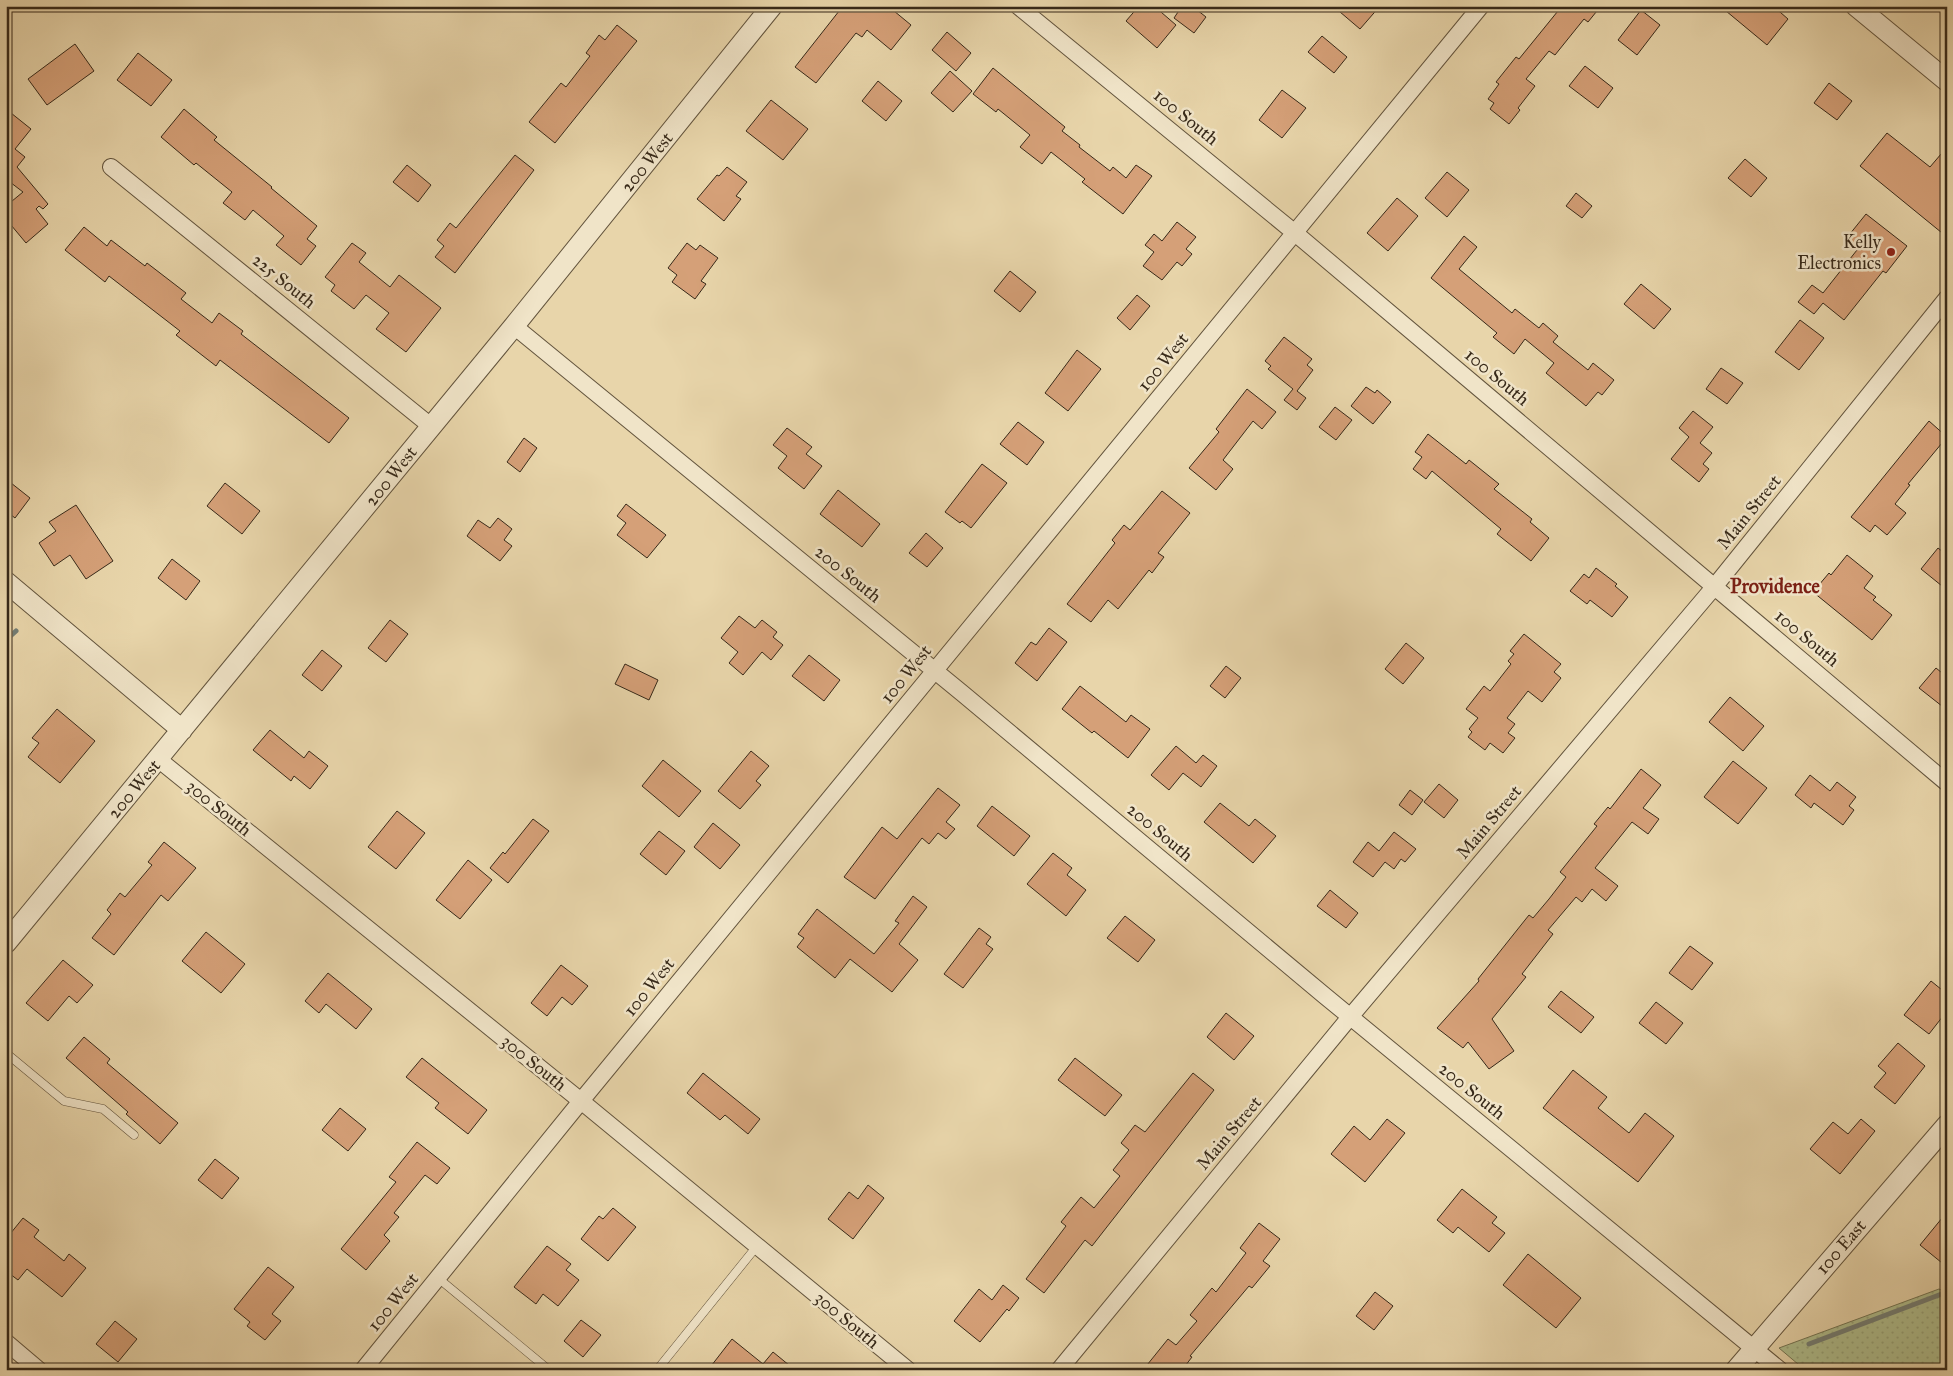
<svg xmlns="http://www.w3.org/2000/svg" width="1953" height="1376" viewBox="0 0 1953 1376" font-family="'IM FELL Great Primer',serif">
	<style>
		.park { fill: url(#park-dots); stroke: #737453 }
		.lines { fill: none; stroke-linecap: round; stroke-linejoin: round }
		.stream { stroke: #737e75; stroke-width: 5 }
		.building { fill: #d5a078; stroke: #372919 }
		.service-casing { stroke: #63543d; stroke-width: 9 }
		.minor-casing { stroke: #63543d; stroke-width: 18 }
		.tertiary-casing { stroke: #63543d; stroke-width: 22 }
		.service { stroke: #f0e4c8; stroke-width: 8 }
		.minor { stroke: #f0e4c8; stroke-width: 16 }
		.tertiary { stroke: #f0e4c8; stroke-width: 20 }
		.poi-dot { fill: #8f2418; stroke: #f0e4c8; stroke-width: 2 }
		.labels { text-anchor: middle; stroke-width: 5; stroke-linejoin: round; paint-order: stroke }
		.street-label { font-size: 18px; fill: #372919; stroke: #f0e4c8 }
		.poi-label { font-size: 18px; fill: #372919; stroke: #f0e4c8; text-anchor: end }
		.quarter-label { font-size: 20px; font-weight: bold; fill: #7a1f14; stroke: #f0e4c8 }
	</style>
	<defs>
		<pattern id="park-dots" width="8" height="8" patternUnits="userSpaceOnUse" patternTransform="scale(1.25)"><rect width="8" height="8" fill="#afbe8d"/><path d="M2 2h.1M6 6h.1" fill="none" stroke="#97a379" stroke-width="1.8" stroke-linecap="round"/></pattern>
	</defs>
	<rect width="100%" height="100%" fill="#e8d5aa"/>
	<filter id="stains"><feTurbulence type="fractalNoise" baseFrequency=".004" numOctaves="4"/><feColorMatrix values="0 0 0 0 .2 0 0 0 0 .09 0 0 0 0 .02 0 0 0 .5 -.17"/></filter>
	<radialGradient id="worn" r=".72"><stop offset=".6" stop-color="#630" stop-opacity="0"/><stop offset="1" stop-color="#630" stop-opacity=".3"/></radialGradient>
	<path class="park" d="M1939,1289L1947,1292V1370H1805L1779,1348Z"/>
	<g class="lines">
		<path class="stream" d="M6,640L16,631
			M1809,1344L1947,1292"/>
	</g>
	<path class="building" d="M843,6H888L911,25L891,50L867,30L862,37L856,33L816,83L795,67Z
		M1139,6H1154L1176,25L1157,48L1126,21Z
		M1182,6H1192L1206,17L1194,33L1174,18Z
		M1333,6H1380L1360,29Z
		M1562,6H1601L1588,22L1584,19L1555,55L1549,51L1526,79L1535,86L1518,108L1520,110L1509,124L1490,109L1494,103L1488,99L1499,84L1496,82L1516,57L1519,59Z
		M1720,6H1773L1788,19L1767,45Z
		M1641,10L1660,25L1637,55L1618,40Z
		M617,25L637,41L555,143L529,122L561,83L566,87L590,56L586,53L599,35L605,40Z
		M947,32L971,53L956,71L932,50Z
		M1322,36L1347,57L1334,73L1308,52Z
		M75,44L94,71L47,105L28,79Z
		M138,53L172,80L151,106L117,80Z
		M1585,66L1613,88L1598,108L1569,86Z
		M993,68L1065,127L1062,131L1080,145L1079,147L1110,171L1113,167L1126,178L1136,165L1152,176L1123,214L1082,182L1085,179L1051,152L1042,164L1020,147L1030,135L998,109L996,112L973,94Z
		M950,71L972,91L953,112L931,93Z
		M878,81L902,101L886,121L862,101Z
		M1829,83L1852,101L1837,120L1814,103Z
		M1282,90L1306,108L1282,138L1259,120Z
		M771,100L808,129L783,160L746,131Z
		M6,109L31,129L15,149L25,157L17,167L48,204L43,209L39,206L36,209L48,224L26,243L6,219V206L23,192L6,179Z
		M184,109L217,137L214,140L272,187L271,188L317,226L307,239L316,246L301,265L276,245L284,236L253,210L245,220L223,203L232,192L196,163L194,165L161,137Z
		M1887,133L1930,167L1947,147V237L1860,166Z
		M515,155L534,170L455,273L435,257L444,246L437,240L450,223L456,228Z
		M1745,159L1767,178L1751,197L1728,178Z
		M407,165L431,185L418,202L393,182Z
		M727,167L747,182L736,196L741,199L724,221L697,199L717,175L719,176Z
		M1447,172L1469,190L1447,217L1425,198Z
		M1576,193L1592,206L1582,218L1566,206Z
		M1397,198L1418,216L1388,251L1367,233Z
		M1866,214L1907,246L1886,273L1883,271L1844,320L1823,303L1814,314L1798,302L1812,285L1823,293L1857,250L1845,240Z
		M1177,222L1196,237L1186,249L1192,254L1182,266L1177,262L1162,280L1143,266L1154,252L1145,245L1154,234L1162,241Z
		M84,227L107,246L111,240L145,266L147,263L186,293L181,299L212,323L219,313L243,331L241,334L349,418L329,443L220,360L216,366L176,335L180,331L109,276L105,282L65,250Z
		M1464,236L1477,247L1459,269L1512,313L1515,309L1539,328L1543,323L1558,336L1553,342L1588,370L1593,363L1614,380L1602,395L1598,392L1586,406L1546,373L1554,363L1525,339L1514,354L1493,337L1497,333L1431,278Z
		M352,243L366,253L359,262L390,287L399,275L441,308L406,352L376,329L389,313L366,295L354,309L331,291L335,285L325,277Z
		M687,243L696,250L700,245L718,258L701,281L706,284L695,299L672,282L677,275L668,268Z
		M1010,271L1036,292L1020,312L994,291Z
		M1641,284L1671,309L1654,329L1624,304Z
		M1137,295L1150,306L1130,330L1117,318Z
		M1800,320L1824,338L1799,370L1775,352Z
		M1284,337L1312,359L1307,365L1313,370L1297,391L1306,398L1297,410L1284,400L1293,389L1268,369L1271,366L1265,361Z
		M1077,350L1101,369L1068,411L1045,393Z
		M1721,368L1743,383L1727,404L1706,389Z
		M1366,387L1375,393L1377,390L1391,402L1373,424L1351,406Z
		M1247,389L1276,412L1262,429L1253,421L1223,460L1233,469L1216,490L1189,468L1219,432L1216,429Z
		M1335,407L1352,420L1336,440L1319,427Z
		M1693,411L1713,427L1700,443L1712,453L1703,464L1709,469L1699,482L1671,459L1689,437L1679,428Z
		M1929,421L1947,437L1908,484L1910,485L1895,504L1906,513L1887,535L1875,525L1870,532L1851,517Z
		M1018,422L1044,442L1027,465L1000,444Z
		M787,428L812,447L806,454L822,466L804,489L778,468L787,456L773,445Z
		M1428,434L1466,464L1469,460L1499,484L1494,489L1532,519L1530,522L1549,538L1531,561L1497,534L1501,529L1432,471L1426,479L1413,469L1422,457L1415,452Z
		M524,438L537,448L520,472L507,462Z
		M982,464L1007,483L971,528L962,521L960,523L945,512Z
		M6,479L30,498L15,518L6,511Z
		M225,483L260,511L242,534L207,506Z
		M838,490L880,524L862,547L820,514Z
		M1162,491L1190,513L1158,553L1164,557L1152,573L1149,570L1118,609L1108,600L1091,622L1067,604L1115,543L1112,540L1124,525L1130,530Z
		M626,504L666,535L647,558L617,535L626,523L617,516Z
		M76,505L113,561L86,579L70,555L54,566L39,543L56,531L49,522Z
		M498,518L512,529L504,540L512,546L500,561L467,536L478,520L490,528Z
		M926,533L943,548L927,567L909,553Z
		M1938,548L1947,555V590L1921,569Z
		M1847,555L1873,576L1864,588L1876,597L1873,600L1892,615L1872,640L1813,592L1829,573L1831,575Z
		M172,559L200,581L186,600L158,578Z
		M1596,568L1617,584L1615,586L1628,597L1612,617L1590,600L1587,604L1570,591L1584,574L1589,578Z
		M739,616L755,628L762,620L777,632L773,637L783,645L771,660L762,652L743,675L729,663L738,652L721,638Z
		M390,620L408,634L386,662L368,648Z
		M1049,628L1067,642L1037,681L1015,663L1031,642L1036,645Z
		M1524,634L1561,664L1554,672L1561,678L1542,702L1528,691L1507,718L1515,724L1508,733L1515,738L1503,753L1490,743L1485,750L1468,737L1472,732L1469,729L1478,718L1466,709L1484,686L1490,691L1511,664L1508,661L1514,654L1510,651Z
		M1406,643L1424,658L1403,684L1385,669Z
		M322,650L342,666L322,691L302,675Z
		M809,655L840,680L824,701L792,676Z
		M625,664L658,680L649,700L615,684Z
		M1226,666L1241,678L1225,698L1210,686Z
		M1936,668L1947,677V710L1919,688Z
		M1080,686L1126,722L1131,715L1150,729L1128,758L1094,731L1092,733L1062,709Z
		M1730,697L1764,726L1743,751L1709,722Z
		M57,709L95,741L60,783L28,757L39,743L32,738Z
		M270,730L304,758L309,751L328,766L310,789L294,776L291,781L253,750Z
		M1176,746L1196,763L1203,755L1217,766L1201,787L1183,773L1169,790L1151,775Z
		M751,751L769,766L756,781L761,785L740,809L718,791Z
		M663,760L701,791L679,817L642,786Z
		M1733,761L1767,788L1738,824L1704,797Z
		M1641,769L1661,785L1643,808L1659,819L1648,834L1632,822L1595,868L1618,886L1606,901L1592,889L1582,902L1576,897L1548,930L1553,934L1522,974L1526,977L1492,1019L1514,1051L1489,1069L1468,1042L1463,1048L1437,1028L1479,981L1478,979L1529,915L1533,918L1549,899L1566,877L1560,872L1597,826L1594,824L1608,807L1610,809Z
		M1810,775L1830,791L1837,782L1856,797L1849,806L1854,810L1843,825L1814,803L1811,808L1795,795Z
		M1439,784L1458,800L1444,818L1424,802Z
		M938,788L960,805L946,822L955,829L946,839L938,833L929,844L922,838L875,899L844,877L882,827L897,839Z
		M1410,790L1423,800L1412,815L1399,805Z
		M1220,803L1249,826L1255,819L1276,836L1253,863L1204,822Z
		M992,806L1030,836L1014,856L977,826Z
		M397,811L425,833L396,869L368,847Z
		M533,819L549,831L508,883L490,868L503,852L505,854Z
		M713,823L740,845L720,869L694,847Z
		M659,831L685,851L666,875L640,854Z
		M1394,832L1416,849L1405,862L1401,859L1394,869L1385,862L1373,877L1353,862L1368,842L1379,851Z
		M164,842L196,868L168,901L161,895L114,955L92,938L111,914L107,910L120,893L125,897L152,865L148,862Z
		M1053,853L1072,868L1067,875L1086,890L1066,916L1027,884Z
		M468,860L492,880L460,919L436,900Z
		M1330,890L1358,913L1346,928L1317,906Z
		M913,896L927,907L899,944L918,960L892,992L850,959L835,978L797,947L804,938L798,934L817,909L874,954L899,923L895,921Z
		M1125,916L1155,940L1138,962L1107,938Z
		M979,928L991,937L986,944L993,949L963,988L944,974Z
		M206,932L245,964L221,993L182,961Z
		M1690,946L1713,963L1692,990L1669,973Z
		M63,960L93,985L77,1003L69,996L48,1021L26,1003Z
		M561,965L588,986L572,1005L562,997L547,1016L531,1003Z
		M328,973L372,1009L356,1029L326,1004L319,1013L305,1001Z
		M1931,981L1947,994V1011L1929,1034L1904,1015Z
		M1561,991L1594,1017L1581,1033L1548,1007Z
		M1656,1002L1683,1023L1666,1044L1639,1023Z
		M1226,1013L1254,1036L1234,1060L1207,1037Z
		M84,1037L110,1059L107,1063L178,1123L160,1144L126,1114L128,1112L66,1058Z
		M1898,1043L1925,1066L1895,1104L1874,1087L1886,1073L1878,1066Z
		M422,1058L487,1110L468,1134L435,1108L439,1103L406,1077Z
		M1075,1058L1122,1095L1105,1116L1058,1080Z
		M1573,1070L1607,1097L1598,1108L1629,1133L1645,1113L1674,1136L1638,1182L1543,1108Z
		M703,1073L760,1119L748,1134L725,1115L720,1120L687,1093Z
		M1193,1073L1214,1090L1092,1246L1085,1240L1044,1293L1026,1279L1066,1226L1061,1222L1081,1197L1094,1208L1120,1176L1113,1170L1129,1150L1121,1143L1135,1125L1145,1132Z
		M340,1108L366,1129L348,1151L322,1130Z
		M1387,1119L1405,1133L1365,1182L1331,1154L1354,1126L1370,1140Z
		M1861,1119L1875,1131L1840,1174L1810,1149L1833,1122L1848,1134Z
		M417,1142L450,1168L437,1184L425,1175L394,1213L399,1217L384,1235L390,1241L366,1270L341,1249L396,1182L389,1177Z
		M215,1159L239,1178L222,1199L198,1180Z
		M868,1185L884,1198L853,1239L828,1219L849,1192L858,1199Z
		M1462,1189L1497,1217L1492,1223L1505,1233L1489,1252L1458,1227L1453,1233L1437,1220Z
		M613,1208L636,1227L608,1261L581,1239L599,1216L603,1219Z
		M1947,1212V1267L1920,1245Z
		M23,1218L39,1230L34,1237L64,1261L69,1254L86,1268L62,1297L27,1269L18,1280L6,1271V1239Z
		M1259,1223L1280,1239L1263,1261L1270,1266L1252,1288L1249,1286L1190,1356L1192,1357L1182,1370H1143L1168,1339L1176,1345L1197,1321L1190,1315L1212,1288L1216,1292L1246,1253L1240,1248Z
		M547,1246L571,1264L566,1270L579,1280L558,1306L543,1294L536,1304L514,1287Z
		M1528,1254L1581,1298L1556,1328L1503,1285Z
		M268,1267L294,1287L272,1314L281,1321L265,1340L247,1326L250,1322L234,1309Z
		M1003,1285L1019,1298L1009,1311L1007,1309L980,1342L954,1321L979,1289L992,1300Z
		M1375,1292L1393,1306L1374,1330L1356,1316Z
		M581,1320L601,1335L583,1357L564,1341Z
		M115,1321L137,1339L118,1362L96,1344Z
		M732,1339L763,1364L773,1352L795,1370H708Z"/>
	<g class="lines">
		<g class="service-casing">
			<path id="service" d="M6,1053L64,1101L103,1109L134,1135
				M438,1278L549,1370
				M657,1370L757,1246"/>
		</g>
		<g class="minor-casing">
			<path id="minor" d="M1018,6L1295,233L1947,783
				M111,167L432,427
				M514,326L962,693L1325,996L1780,1370
				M158,759L581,1101L908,1370
				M6,1342L39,1370
				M363,1370L581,1101L1481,6
				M1059,1370L1350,1017L1715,586L1947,298"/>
		</g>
		<g class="tertiary-casing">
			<path id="tertiary" d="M1856,6L1947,81
				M6,582L182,730
				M6,943L514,326L772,6
				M1736,1370L1947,1125"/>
		</g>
		<use href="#service" class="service"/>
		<use href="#minor" class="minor"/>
		<use href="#tertiary" class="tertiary"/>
	</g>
	<circle class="poi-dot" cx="1891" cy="252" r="5"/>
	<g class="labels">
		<g class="street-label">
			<text transform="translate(1186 117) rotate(39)" y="6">100 South</text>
			<text transform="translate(647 162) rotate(-51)" y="6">200 West</text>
			<text transform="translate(284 281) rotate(39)" y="6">225 South</text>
			<text transform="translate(1163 362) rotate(-51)" y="6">100 West</text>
			<text transform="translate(1497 377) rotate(40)" y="6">100 South</text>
			<text transform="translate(391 476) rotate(-51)" y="6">200 West</text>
			<text transform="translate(1749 512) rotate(-51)" y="6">Main Street</text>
			<text transform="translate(848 574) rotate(39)" y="6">200 South</text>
			<text transform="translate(1807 638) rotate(40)" y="6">100 South</text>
			<text transform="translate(906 674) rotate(-51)" y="6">100 West</text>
			<text transform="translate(134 789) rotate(-50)" y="6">200 West</text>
			<text transform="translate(219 808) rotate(39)" y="6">300 South</text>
			<text transform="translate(1489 822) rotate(-50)" y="6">Main Street</text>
			<text transform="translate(1160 832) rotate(40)" y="6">200 South</text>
			<text transform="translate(649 987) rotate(-51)" y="6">100 West</text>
			<text transform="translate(534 1063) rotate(39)" y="6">300 South</text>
			<text transform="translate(1472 1091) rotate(39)" y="6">200 South</text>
			<text transform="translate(1229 1133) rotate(-50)" y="6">Main Street</text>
			<text transform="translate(1841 1247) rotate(-49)" y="6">100 East</text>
			<text transform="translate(393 1302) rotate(-51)" y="6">100 West</text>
			<text transform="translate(847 1320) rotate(40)" y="6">300 South</text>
		</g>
		<g class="poi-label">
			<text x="1881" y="248">Kelly<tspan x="1881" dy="21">Electronics</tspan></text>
		</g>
		<g class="quarter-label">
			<text x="1775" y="593">Providence</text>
		</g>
	</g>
	<rect width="1953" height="1376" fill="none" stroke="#e8d5aa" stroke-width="25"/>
	<rect x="8" y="8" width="1938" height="1361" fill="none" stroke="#372919" stroke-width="2.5"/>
	<rect x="12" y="12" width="1928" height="1351" fill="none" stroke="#372919"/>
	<rect width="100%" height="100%" filter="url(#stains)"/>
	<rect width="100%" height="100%" fill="url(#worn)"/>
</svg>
